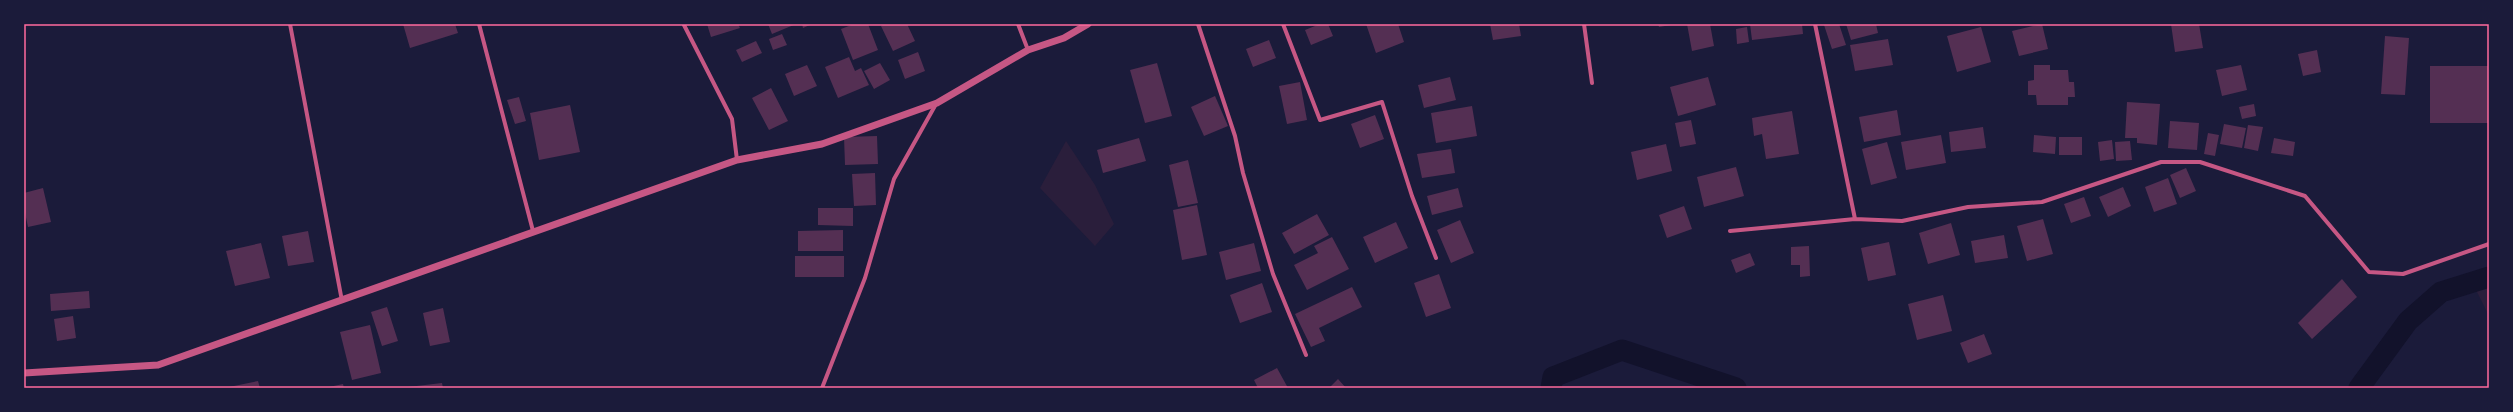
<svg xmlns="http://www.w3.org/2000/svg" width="2513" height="412" viewBox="0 0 2513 412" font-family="Inter,sans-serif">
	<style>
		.green { fill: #2a1e3b }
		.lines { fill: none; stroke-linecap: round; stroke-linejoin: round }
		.canal { stroke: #12122b; stroke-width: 21 }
		.building { fill: #542f53 }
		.minor { stroke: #c65784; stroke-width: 4 }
		.tertiary { stroke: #c65784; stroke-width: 7 }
		.neatline { fill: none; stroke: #ff6b9d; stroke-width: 1.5 }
	</style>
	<rect width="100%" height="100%" fill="#1b1b3a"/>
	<path class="green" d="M1066,141L1095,185L1114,224L1095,246L1040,188Z
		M2489,283V316L2474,286Z"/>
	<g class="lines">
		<path class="canal" d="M1551,388L1553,377L1622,350L1736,388
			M2359,388L2408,321L2441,292L2489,277"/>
	</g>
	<path class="building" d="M403,24H455L458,33L410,48Z
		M707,24H738L740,28L711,37Z
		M768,24H796L772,34Z
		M802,24H812L803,28Z
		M854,24H868L878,50L853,60L841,29Z
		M885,24H907L915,41L893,51L881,26Z
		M1320,24H1328L1333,36L1311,45L1305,30Z
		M1366,24H1398L1404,42L1376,53Z
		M1490,24H1519L1521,36L1493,40Z
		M1658,24H1671V25L1659,27Z
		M1687,24H1710L1714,46L1692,51Z
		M1750,24H1802L1803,34L1752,40Z
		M1828,24H1839L1846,45L1832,49L1824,25Z
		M1846,24H1876L1878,33L1851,40Z
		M2042,24L2048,49L2019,56L2012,31Z
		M2171,24H2199L2203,48L2175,52Z
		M1747,27L1749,42L1737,44L1736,29Z
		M1981,27L1991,62L1957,72L1947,36Z
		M782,34L787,45L773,50L769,39Z
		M2385,36L2409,38L2405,95L2381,94Z
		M1888,39L1893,65L1855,71L1850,45Z
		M1269,40L1276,58L1253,67L1246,49Z
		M756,41L762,53L742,62L736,50Z
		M2317,50L2321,72L2303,76L2298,54Z
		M918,52L925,71L905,79L898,60Z
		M849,57L855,71L861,68L869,85L838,98L825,67Z
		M880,63L890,80L874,89L864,71Z
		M1157,63L1172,116L1145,123L1130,70Z
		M807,65L817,86L794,96L785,74Z
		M2034,65H2050V70H2068L2069,82H2074L2075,97H2068V105H2037L2036,95H2028V81L2034,80Z
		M2241,65L2247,90L2222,96L2216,70Z
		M2430,66H2489V123H2430Z
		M1450,77L1456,100L1424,108L1418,85Z
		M1708,77L1716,105L1678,116L1670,87Z
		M1300,82L1307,120L1287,124L1279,86Z
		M771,88L788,121L769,130L752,98Z
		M1215,96L1228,126L1204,136L1191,107Z
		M519,97L526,121L515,124L507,100Z
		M2127,102L2160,104L2157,145L2137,143V138H2125Z
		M2254,104L2256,116L2242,119L2239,107Z
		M570,105L580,152L539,160L530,113Z
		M1472,106L1477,136L1436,143L1431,113Z
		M1897,110L1901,135L1864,142L1859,117Z
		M1792,111L1799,154L1766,159L1762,134L1754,136L1752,118Z
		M1375,115L1384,139L1360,148L1351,124Z
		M1691,120L1696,144L1680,147L1675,123Z
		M2170,121L2199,123L2197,150L2168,148Z
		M2224,124L2246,128L2242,148L2220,144Z
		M2248,125L2263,127L2258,151L2244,148Z
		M1983,127L1986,148L1951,152L1949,132Z
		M2208,133L2219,135L2215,156L2204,154Z
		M1941,135L1946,163L1906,170L1901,142Z
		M2034,135L2056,137L2055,154L2033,152Z
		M877,136L878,164L845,165L844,137Z
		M2059,137H2082V155H2059Z
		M1139,138L1146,161L1103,173L1097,150Z
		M2274,138L2295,142L2293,156L2271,153Z
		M2112,140L2114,159L2100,161L2098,142Z
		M2130,141L2132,160L2116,161L2115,142Z
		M1887,142L1897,178L1871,185L1862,149Z
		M1666,144L1672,171L1637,180L1631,152Z
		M1451,149L1455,173L1422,178L1417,154Z
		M1188,160L1198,203L1178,207L1169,165Z
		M1736,167L1744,196L1704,207L1697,177Z
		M2186,168L2196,191L2180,198L2170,175Z
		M875,173L876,205L854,206L852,174Z
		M2168,178L2177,204L2154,212L2145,187Z
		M2123,187L2131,206L2108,217L2099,197Z
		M43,188L51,222L28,227L24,208V193Z
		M1458,188L1463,207L1432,215L1427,196Z
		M2084,197L2091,216L2071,223L2064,204Z
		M1197,205L1207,255L1182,260L1173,210Z
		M1684,206L1692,229L1667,238L1659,215Z
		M818,208H853V226L818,225Z
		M1317,214L1329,235L1294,254L1282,233Z
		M2043,219L2053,254L2027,261L2017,226Z
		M1460,220L1474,253L1451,263L1437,230Z
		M1396,222L1408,248L1375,263L1363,237Z
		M1951,223L1960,255L1928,264L1919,233Z
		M843,230V251H798V231Z
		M308,231L314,262L288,266L282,236Z
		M2004,235L2008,258L1975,263L1971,241Z
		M1332,237L1349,269L1307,290L1294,265L1318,253L1314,246Z
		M1889,242L1896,275L1868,281L1861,248Z
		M261,243L270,278L235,286L226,251Z
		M1254,243L1261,271L1226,280L1219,252Z
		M1809,246L1810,276L1800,277V265H1791V247Z
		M1750,253L1755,265L1736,273L1731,260Z
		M795,256H844V277H795Z
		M1439,274L1451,308L1426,317L1414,283Z
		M2342,279L2357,297L2312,339L2298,323Z
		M1262,283L1272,312L1240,323L1230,295Z
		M1352,287L1362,307L1319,328L1325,341L1311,347L1295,314Z
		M89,291L90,308L51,311L50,294Z
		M1943,295L1952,331L1917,340L1908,304Z
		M387,307L398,341L382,346L371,312Z
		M443,308L450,342L430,346L423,313Z
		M73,316L76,338L57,341L54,319Z
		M370,325L381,373L352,380L340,332Z
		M1984,334L1992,354L1968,363L1960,343Z
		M1277,368L1288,388H1258L1254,380Z
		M1338,379L1346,388H1329Z
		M258,381L260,388H229V387Z
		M442,383L443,388H408V387Z
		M343,384L344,388H329V387Z"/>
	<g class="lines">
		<path class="minor" d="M290,24L342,301
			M479,24L533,231
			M1018,24L1028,50
			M1198,24L1235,136L1243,173L1273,274L1306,355
			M1283,24L1320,120L1382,102L1412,196L1436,258
			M1584,24L1592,83
			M1815,24L1855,219
			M684,25L732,119L737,160
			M1730,231L1855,219L1902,221L1968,207L2042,202L2161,162H2200L2305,196L2369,272L2403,274L2489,244
			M822,388L865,278L894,179L936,104"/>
		<path class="tertiary" d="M24,373L158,365L737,160L822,144L937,103L1028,50L1064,38L1088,24"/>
	</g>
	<rect width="2513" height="412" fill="none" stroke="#1b1b3a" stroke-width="50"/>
	<rect x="25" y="25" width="2463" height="362" class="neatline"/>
</svg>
